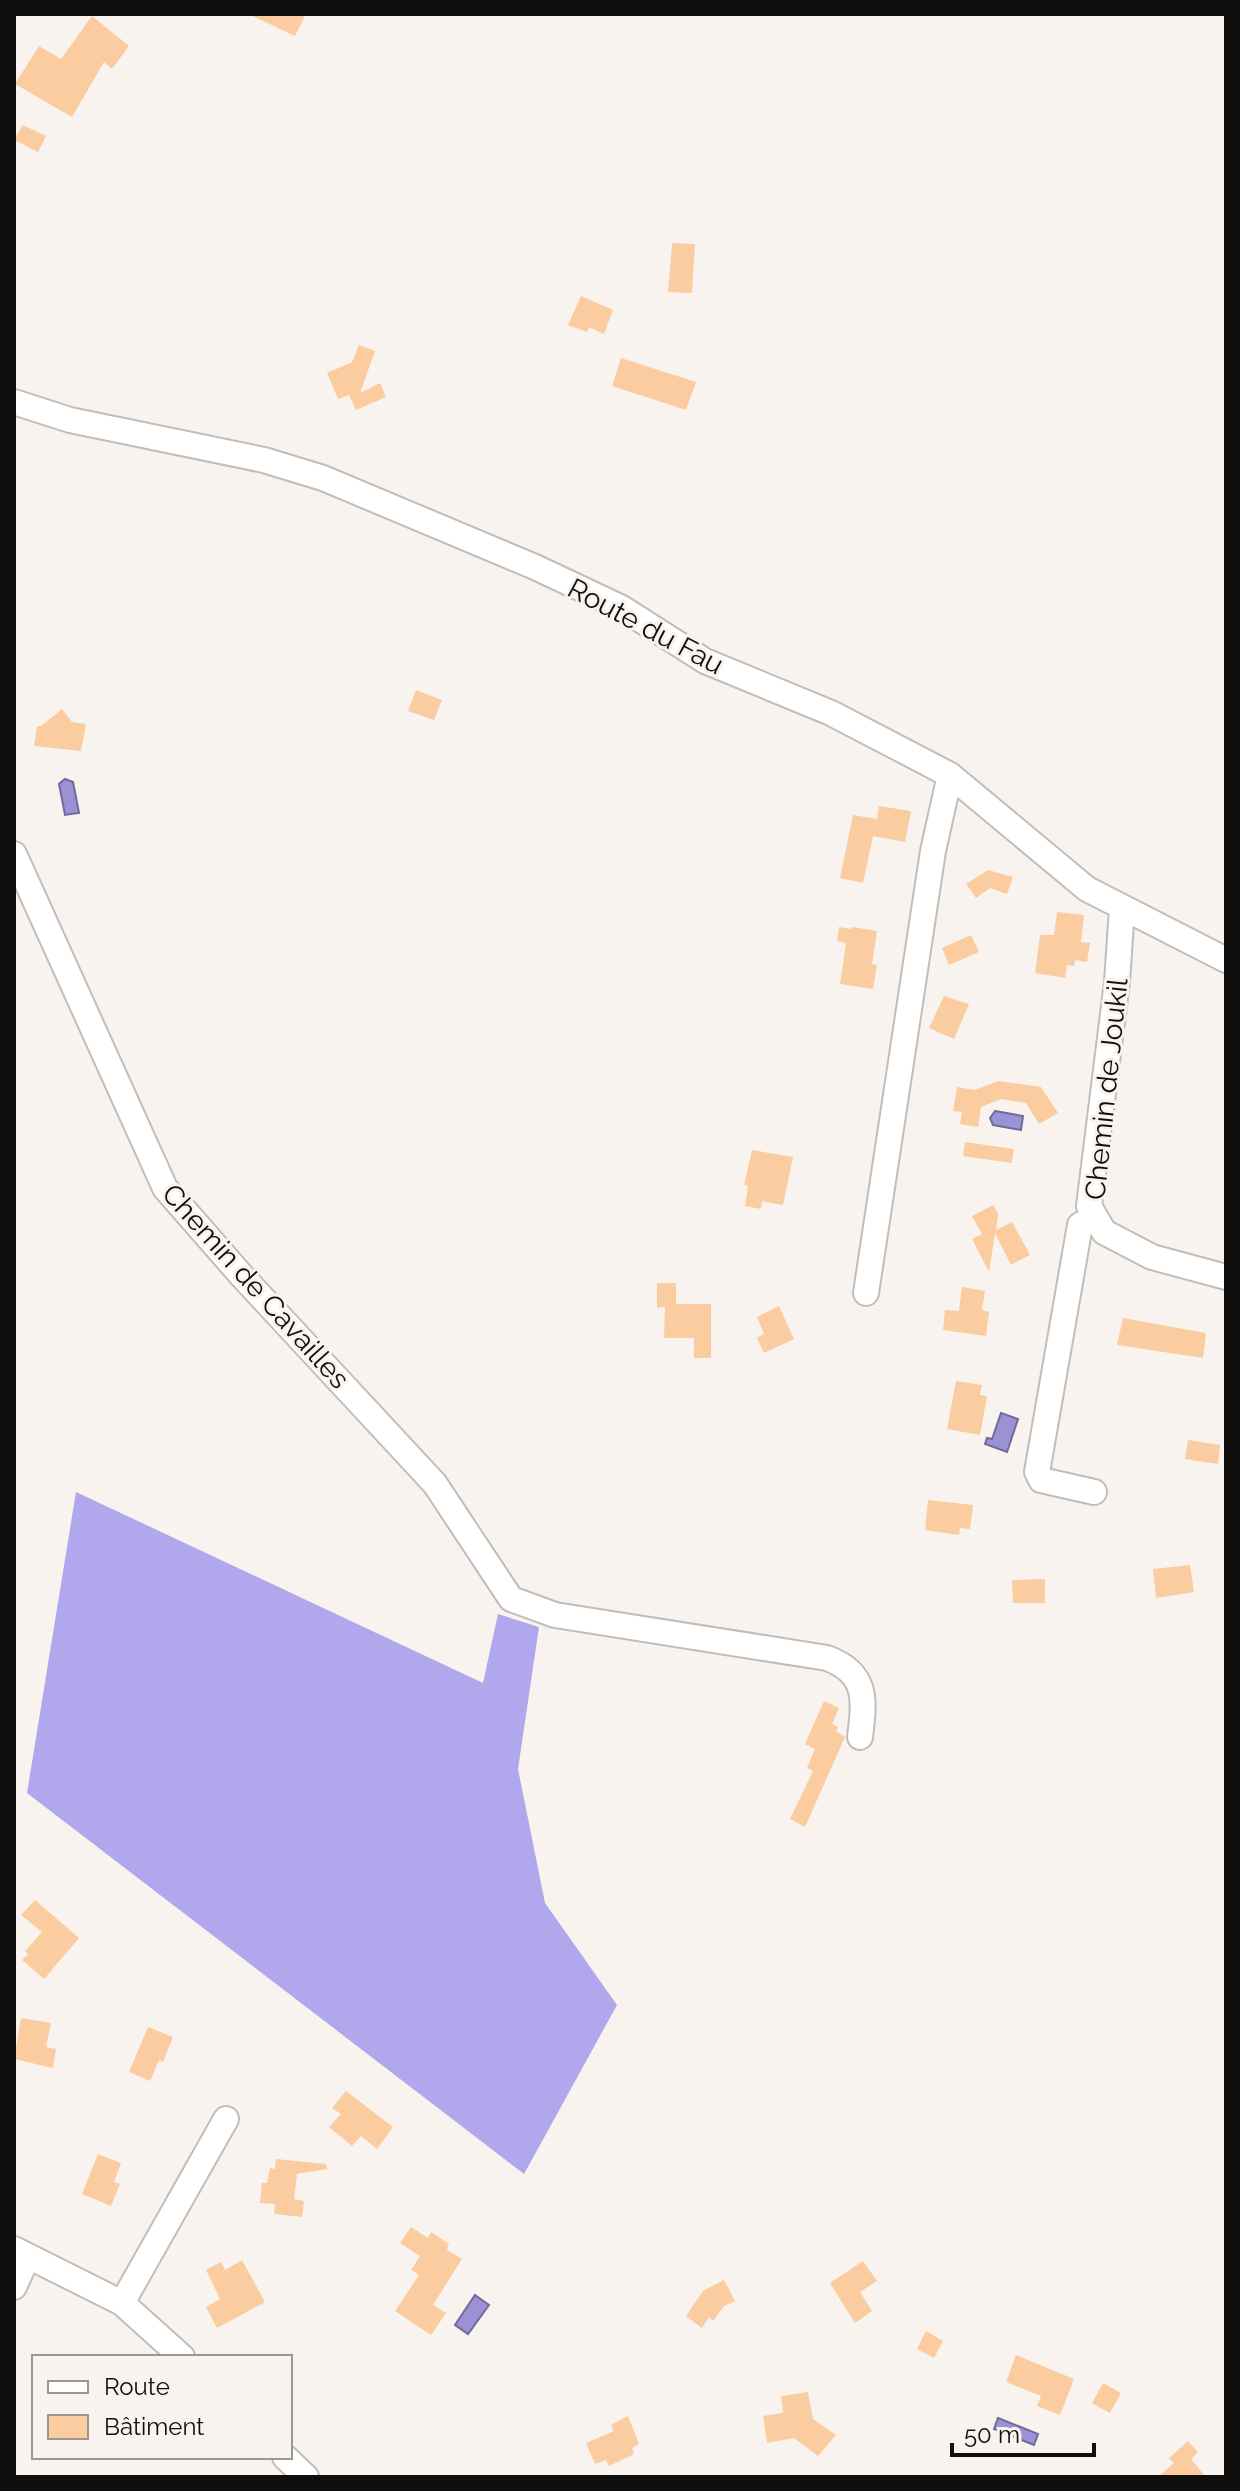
<svg xmlns="http://www.w3.org/2000/svg" width="1240" height="2491" viewBox="0 0 1240 2491" font-family="Raleway,sans-serif">
	<style>
		.forest { fill: #b0a7ec }
		.water { fill: #9b92d6; stroke: #716b9a; stroke-width: 2 }
		.building { fill: #fbcc9f }
		.lines { fill: none; stroke-linecap: round; stroke-linejoin: round }
		.minor-casing { stroke: #c3bdb9; stroke-width: 28 }
		.minor { stroke: #fff; stroke-width: 24 }
		.labels { text-anchor: middle; stroke-width: 6; stroke-linejoin: round; paint-order: stroke }
		.street-label { font-size: 28px; fill: #100f0d; stroke: #f8f3ee }
	</style>
	<rect width="100%" height="100%" fill="#f8f3ee"/>
	<path class="forest" d="M76,1492L483,1683L498,1614L539,1627L518,1769L545,1903L617,2005L524,2174L27,1793Z"/>
	<path class="water" d="M65,779L73,782L79,813L65,815L59,784Z
		M995,1111L1023,1116L1021,1130L993,1125L990,1118Z
		M1001,1413L1018,1419L1007,1452L985,1444L987,1438L992,1439Z
		M475,2295L489,2305L468,2334L455,2325Z
		M998,2418L1038,2434L1034,2445L994,2429Z"/>
	<path class="building" d="M248,14H306L295,36Z
		M92,16L129,46L112,69L104,62L72,117L15,84L39,46L61,59Z
		M23,125L46,136L38,152L14,140Z
		M672,243L695,244L692,293L668,292Z
		M581,296L613,310L604,334L589,327L587,332L568,325Z
		M359,345L375,351L360,393L380,383L386,397L356,410L349,395L338,399L327,373L352,362Z
		M621,358L696,382L686,410L612,386Z
		M416,690L442,700L434,720L408,711Z
		M62,709L72,722L86,724L81,751L34,746L37,726H41Z
		M879,806L911,811L905,842L873,836L863,883L840,878L853,815L877,819Z
		M988,870L1013,877L1007,894L990,888L976,898L966,884Z
		M1057,912L1084,915L1081,942L1090,943L1087,962L1075,960L1074,966L1067,965L1065,978L1035,973L1040,935H1054Z
		M839,927L851,929L852,927L877,931L872,964L877,965L873,989L840,984L846,943L837,941Z
		M971,935L979,952L949,965L942,948Z
		M944,996L969,1004L954,1039L929,1028Z
		M999,1081L1041,1087L1058,1113L1039,1124L1026,1103L1001,1099L981,1107L978,1127L960,1124L962,1112L953,1111L957,1087L974,1090Z
		M965,1142L1014,1149L1012,1163L963,1156Z
		M752,1150L793,1157L783,1205L762,1201L761,1209L745,1206L748,1186L744,1185Z
		M993,1205L998,1214L996,1230L1012,1222L1030,1255L1011,1265L995,1233L989,1272L972,1239L982,1234L972,1216Z
		M657,1283H676V1304H711V1358H694V1338H664L665,1307L657,1308Z
		M962,1287L985,1291L982,1310L989,1312L986,1336L943,1330L945,1310L959,1311Z
		M779,1306L794,1339L764,1353L757,1338L764,1334L757,1317Z
		M1123,1318L1206,1333L1203,1358L1117,1345Z
		M956,1381L982,1385L980,1395L987,1396L980,1435L947,1429Z
		M1188,1440L1220,1445L1218,1464L1185,1459Z
		M928,1500L973,1505L970,1529L960,1528L959,1535L925,1530Z
		M1190,1565L1194,1592L1156,1598L1153,1569Z
		M1045,1579V1603H1013L1012,1580Z
		M824,1701L839,1708L832,1724L838,1727L836,1731L845,1737L805,1827L790,1819L813,1771L807,1768L815,1749L805,1744Z
		M35,1900L79,1938L44,1979L22,1960L28,1954L25,1951L42,1932L21,1915Z
		M21,2018L51,2023L46,2047L56,2049L53,2068L14,2059Z
		M148,2027L173,2037L163,2062L159,2060L150,2081L129,2072Z
		M346,2091L393,2127L377,2149L361,2136L352,2146L329,2127L341,2114L332,2108Z
		M98,2154L121,2163L114,2182L120,2184L111,2206L82,2194Z
		M276,2159L326,2164L327,2169L297,2174L294,2199L304,2201L302,2217L274,2214L275,2204L260,2203L262,2183H267L270,2168L275,2169Z
		M411,2227L428,2238L431,2232L449,2244L447,2250L462,2259L433,2305L446,2313L431,2335L395,2311L419,2275L411,2270L420,2256L400,2243Z
		M242,2260L265,2302L217,2328L206,2307L220,2299L206,2270L221,2262L225,2270Z
		M863,2261L877,2281L860,2292L872,2311L855,2323L830,2283Z
		M724,2280L735,2301L724,2306L713,2321L709,2317L702,2328L686,2316L703,2291Z
		M926,2331L943,2341L934,2358L917,2349Z
		M1016,2355L1074,2379L1060,2415L1037,2406L1041,2396L1006,2382Z
		M1103,2383L1121,2393L1110,2413L1092,2403Z
		M808,2392L813,2419L836,2435L818,2456L794,2438L767,2443L763,2416L783,2413L781,2396Z
		M628,2416L639,2444L632,2448L634,2454L609,2466L606,2460L595,2464L586,2443L614,2431L611,2425Z
		M1188,2441L1198,2452L1191,2459L1206,2477H1158L1174,2463L1169,2458Z"/>
	<g class="lines">
		<g class="minor-casing">
			<path id="minor" d="M14,402L70,420L264,460L323,478L535,567L622,608L705,661L831,713L950,775L1087,889L1226,960
				M14,854L165,1188L241,1275L435,1484L511,1599L555,1615L827,1658C867,1673 865,1698 860,1737
				M1122,908L1117,982L1089,1206L1104,1232L1152,1257L1226,1277
				M866,1293L933,851L950,775
				M1094,1492L1041,1480L1037,1472L1080,1225L1095,1217
				M14,2249L122,2303L182,2357
				M14,2287L28,2256
				M122,2303L226,2119
				M285,2457L306,2477"/>
		</g>
		<use href="#minor" class="minor"/>
	</g>
	<g class="labels">
		<g class="street-label">
			<text transform="translate(646 626) rotate(28)" y="10">Route du Fau</text>
			<text transform="translate(1106 1089) rotate(-84)" y="10">Chemin de Joukil</text>
			<text transform="translate(256 1286) rotate(48)" y="10">Chemin de Cavailles</text>
		</g>
	</g>
	<rect width="1240" height="2491" fill="none" stroke="#100f0d" stroke-width="32"/>
	<rect x="32" y="2355" width="260" height="104" fill="#f8f3ee" stroke="#9b9894" stroke-width="2"/>
	<rect x="48" y="2381" width="40" height="12" fill="#ffffff" stroke="#9b9894" stroke-width="2"/>
	<text x="104" y="2395" font-size="24" fill="#100f0d">Route</text>
	<rect x="48" y="2415" width="40" height="24" fill="#fbcc9f" stroke="#9b9894" stroke-width="2"/>
	<text x="104" y="2435" font-size="24" fill="#100f0d">Bâtiment</text>
	<path d="M952 2443v12h142v-12" fill="none" stroke="#100f0d" stroke-width="4"/>
	<text x="964" y="2443" font-size="24" fill="#100f0d" stroke="#f8f3ee" stroke-width="6" paint-order="stroke">50 m</text>
</svg>
